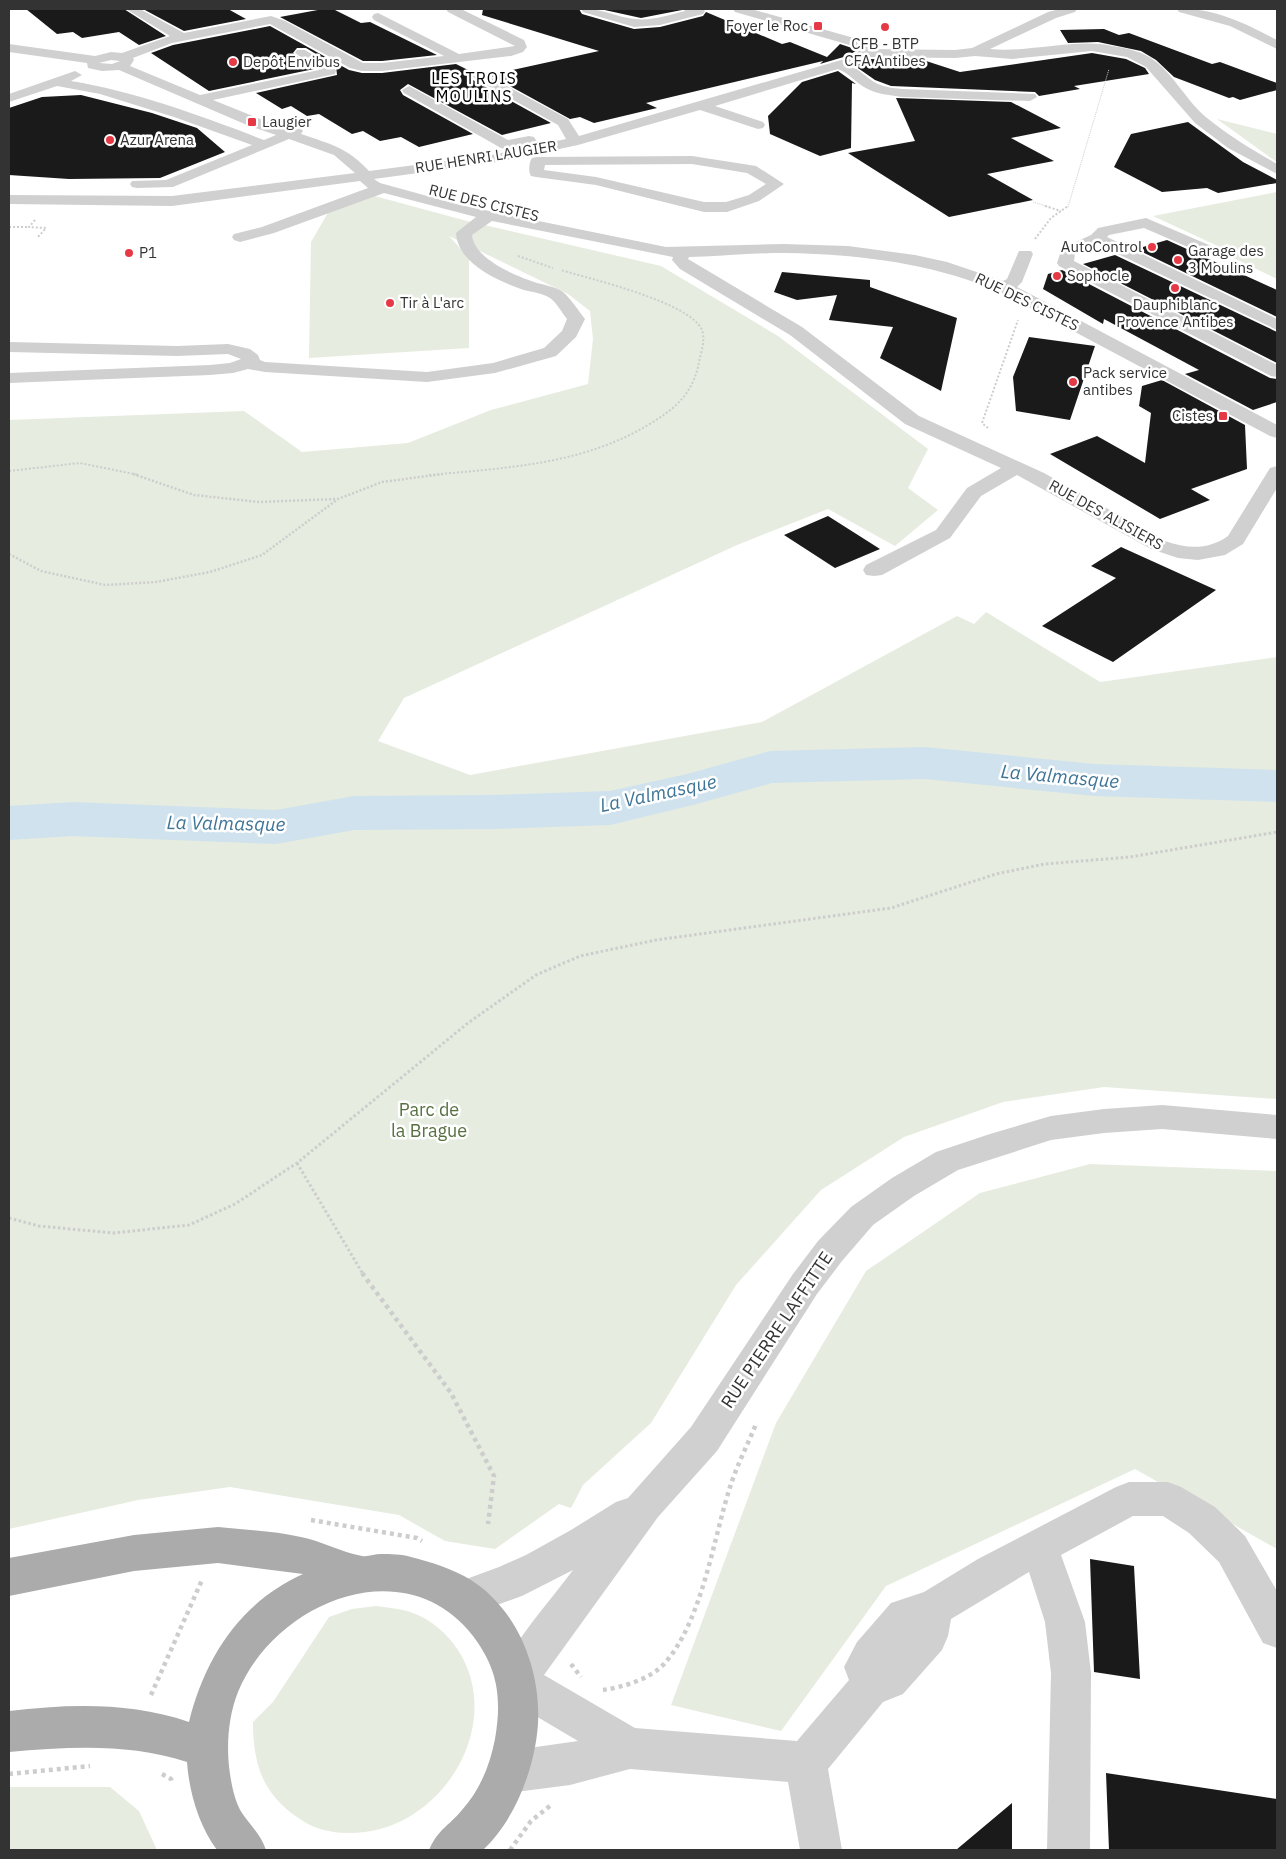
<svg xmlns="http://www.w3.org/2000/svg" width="1286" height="1859" font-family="'IBM Plex Sans',sans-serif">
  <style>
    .green { fill: #e6ecdf }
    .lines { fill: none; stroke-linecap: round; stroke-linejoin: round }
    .river { fill: #cfe2ee; fill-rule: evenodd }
    .building { fill: #1a1a1a }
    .path-far4 { stroke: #cdcdcd; stroke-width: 1; stroke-dasharray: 1 1; stroke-linecap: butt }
    .path-far3 { stroke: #cdcdcd; stroke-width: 2; stroke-dasharray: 2 2; stroke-linecap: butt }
    .path-far2 { stroke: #cdcdcd; stroke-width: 2.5; stroke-dasharray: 2 2; stroke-linecap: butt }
    .path-far1 { stroke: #cdcdcd; stroke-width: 3; stroke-dasharray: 2.5 2.5; stroke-linecap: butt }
    .path { stroke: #cdcdcd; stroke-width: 4.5; stroke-dasharray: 4 4; stroke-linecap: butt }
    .minor { fill: #d0d0d0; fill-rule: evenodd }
    .major { fill: #ababab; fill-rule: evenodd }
    .poi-dot { fill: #e63946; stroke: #fff; stroke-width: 2 }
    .labels { text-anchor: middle; stroke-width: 5; stroke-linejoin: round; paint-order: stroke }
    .far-poi-label { font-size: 15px; fill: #333; stroke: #fff; text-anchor: start }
    .far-street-label { font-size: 15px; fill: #333; stroke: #fff }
    .far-quarter-label { font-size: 16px; letter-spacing: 1px; fill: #000; stroke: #fff }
    .park-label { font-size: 18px; fill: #56703f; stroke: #fff }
    .street-label { font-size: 18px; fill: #333; stroke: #fff }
    .water-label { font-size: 19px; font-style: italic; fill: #3f7597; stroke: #fff }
  </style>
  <rect width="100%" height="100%" fill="#fff"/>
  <!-- green -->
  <path class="green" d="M1217 119 1277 134V162L1271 158Z
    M1277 192V279L1221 252 1222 248 1153 216Z
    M371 195 467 221 661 266 778 336 928 449 908 488 938 510 895 546 828 509 737 545 404 698 378 741 470 775 762 722 957 616 974 624 986 612 1100 682 1277 657V1099L1104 1087 1003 1102 904 1137 821 1190 736 1285 651 1423 583 1485 571 1508 559 1504 495 1549 445 1541 399 1515 230 1487 138 1500 9 1529V420L244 411 302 452 408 443 491 410 588 384 593 339 590 311 568 294 449 236 469 258V348L309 358 311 242 329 211Z
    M1090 1164 1277 1171V1549L1135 1469 886 1586 781 1731 671 1705 776 1423 866 1271 980 1193Z
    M376 1606C391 1608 406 1609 420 1616 437 1624 452 1639 461 1655 502 1727 444 1822 365 1832 341 1835 317 1832 297 1817 262 1793 253 1763 253 1722L273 1702 329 1617 352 1609Z
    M9 1787H110L139 1811 157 1850H9Z"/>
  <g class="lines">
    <!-- river -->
    <path class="river" d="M925 747 1094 764 1277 770V802L1094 796 925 779 772 783 693 805 610 825 493 829 354 830 276 844 73 836 9 840V806L73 802 276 810 354 796 493 795 610 791 687 774 770 751Z"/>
  </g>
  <!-- building -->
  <path class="building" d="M26 9H124L166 36 139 45 119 32 82 38 73 32 57 34Z
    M143 9H228L246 19 184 31Z
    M323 9H333L361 23 370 22 437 55 382 61H363L280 17Z
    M483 9H579L582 14 634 29 660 27 703 16 706 12 782 44 790 42 827 57 840 44 852 48 856 51 847 56 820 64 823 61 646 103 657 108 594 123 580 117 570 119 490 75 599 51 482 15Z
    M600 9H682V10L641 18Z
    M270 26 349 70 362 73H382L456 64 472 72 470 76 473 80 551 123 502 135 408 84 400 90 403 95 473 134 419 147 401 137 380 141 363 131 352 134 319 114 307 116 291 106 282 109 256 93 337 75 336 66 306 48H297L293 53 314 69 209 91 151 53 173 45Z
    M1104 29 1119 35 1129 33 1212 64 1220 62 1277 83V90L1240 100 1233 97 1229 98 1174 77 1156 60 1141 51 1098 42 1068 43 1060 30Z
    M1092 53 1126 59 1145 68 1149 74 1074 86 1080 89 1039 96 1035 92 891 86 875 80 855 66 868 59 923 60 960 72Z
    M838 71 856 84 852 83 851 148 820 156 770 134 768 116 802 82Z
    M81 95 152 113 197 128 225 152 160 178 69 179 9 175V108L42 97Z
    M896 98 1011 102 1061 128 1011 138 1054 161 987 174 1033 200 949 217 848 153 915 141Z
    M1188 122 1243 162 1277 180V183L1218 193 1207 188 1162 192 1114 167 1131 134Z
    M1167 240 1277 290V317L1136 249Z
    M1115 255 1277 332V363L1083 264Z
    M1062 270 1270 378 1277 379V402L1253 410 1185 374 1199 370 1104 319 1103 324 1043 289 1048 274Z
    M782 272 870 280V287L957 318 941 391 880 358 893 327 829 320 837 295 797 300 774 292Z
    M1029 337 1095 346 1070 420 1016 411 1013 377Z
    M1162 380 1245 425 1247 469 1191 489 1210 500 1160 519 1050 454 1097 436 1145 463 1151 413 1139 406 1142 386Z
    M828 516 880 549 835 568 784 535Z
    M1121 547 1216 590 1113 662 1042 626 1116 578 1091 566Z
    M1090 1559 1134 1566 1140 1679 1094 1672Z
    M1106 1773 1277 1799V1850H1109Z
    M1012 1803V1850H956Z"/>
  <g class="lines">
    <!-- path-far4 -->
    <path class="path-far4" d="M1033 202 1049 207
      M1068 207 1109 69"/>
    <!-- path-far3 -->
    <path class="path-far3" d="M1045 206 1061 211
      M35 220 29 227 46 228 38 237
      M9 227H29
      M1035 239 1051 218 1068 206
      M518 256 553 268
      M988 428 982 423 1018 320
      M9 471 80 463 139 475
      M429 475C505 468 581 465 648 425 673 410 691 396 698 367 700 355 706 341 702 330 690 302 590 279 561 270"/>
    <!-- path-far2 -->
    <path class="path-far2" d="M133 474 194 495 259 502 337 499
      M9 554 41 571 105 585 156 582 210 572 262 555 338 499 382 482 443 474"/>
    <!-- path-far1 -->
    <path class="path-far1" d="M297 1163 363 1274
      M9 1218 39 1226 113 1233 189 1225 235 1204 297 1163 468 1023 536 975 580 956 656 940 891 908 996 874 1045 864 1130 857 1277 832"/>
    <!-- path -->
    <path class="path" d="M362 1273 451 1393 494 1476 488 1524
      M311 1520 417 1538 422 1541
      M571 1664 581 1677
      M603 1690C623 1687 651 1679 665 1663 703 1619 713 1539 731 1484 738 1463 748 1444 756 1424
      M151 1695 202 1580
      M9 1774 90 1766
      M162 1774 171 1779 172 1782
      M510 1850 531 1821 551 1805"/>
    <!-- minor -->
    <path class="minor" d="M126 9H140L184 33 271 16 285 21 363 63H382L444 56 374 20 372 17 374 14 378 13 459 54 515 46 448 12 446 9H461L524 40 527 47 523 52 511 56 382 71H362L350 68 270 24 172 43 133 58 134 60 130 66 200 95 319 70 295 53 297 50H305L335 68 336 71 335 74 213 100 288 130 296 127 301 128 303 131 301 134C330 144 347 147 369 171L492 155 566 139 558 125 474 78 472 75 474 72 479 71 568 119 579 136 848 58 858 52 857 48 853 46 735 12 733 9H751L861 40 867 43 870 49 955 50 972 48 1048 12 1060 9H1077L1075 12 1056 18 990 49C1030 53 1075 38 1112 46 1127 48 1144 52 1155 61 1174 75 1188 103 1207 118 1229 136 1253 150 1277 164V174L1228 148 1195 123 1146 67 1127 57 1092 51 1012 59 975 56 955 58 868 57 851 66C860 70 866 77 874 82 883 87 892 88 902 89L1035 94 1037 97 1030 101 902 97C889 95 875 94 864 87 854 81 850 74 838 69L715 106 763 122 765 125 763 128 758 129 700 110 578 145 492 163 374 179 380 183 460 205 666 247 783 244 848 246 915 255 947 262 1003 281 1007 279 1019 251H1031L1033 254 1022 282 1017 287 1277 425V438L1270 436 998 291C930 263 858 254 784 253 753 253 721 256 689 257L688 259 802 327 919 416 1044 473 1165 541C1188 549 1208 550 1228 536L1270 468 1277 466V488L1243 544 1225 555 1198 560 1178 558 1151 549 1017 475 981 496 950 538 882 575 874 576 866 575 863 570 866 565 936 530 967 488 1001 468 905 424 790 335 680 269 672 260 673 257 492 221 472 235C474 259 516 276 537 283 545 285 556 287 563 292 571 299 578 310 585 319L576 337 556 356 495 373 427 382 265 372 248 369 233 373 210 375 9 383V373L210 365 230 363 241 359 228 354 177 356 9 352V342L177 346 228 344 250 349 258 355 260 360 265 362 427 372 493 363 544 348 562 331 567 319C562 313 557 303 550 298 542 293 532 292 524 290 498 281 458 264 456 233L476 217 384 193 274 233 240 242 234 240 232 237 234 234 262 227 368 188 360 181 172 206 9 204V195L172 196 355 173 334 155 289 139 173 187 137 188 132 187 130 184 132 181 166 180 252 145 174 117 100 94 57 86 9 102V94L75 71 82 75 71 81C137 92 202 116 264 140L276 135 247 125 119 70 102 71 88 68 87 63 9 52V44L95 56 111 52 122 53 170 36ZM111 60 120 61 112 64 99 63Z
      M581 9C603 8 615 17 635 19 651 21 669 15 685 11L684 9H703L705 11 703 14 660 25 634 27 583 12Z
      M1177 9C1213 7 1246 24 1277 40V49L1230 26 1179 12Z
      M409 86 508 140 529 136 534 137 536 140 534 143C524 145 511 151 501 148L404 93 402 90Z
      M692 156 756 166 784 184 759 201 727 212H704L596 185 536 177 531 176C528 172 529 162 532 158L537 157ZM692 164 747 173 766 184 749 195 726 202H704L596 177 544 170 545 165Z
      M1146 218 1216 248 1218 251 1216 254H1204L1144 228 1109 235 1107 237 1277 319V330L1097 244 1075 254 1074 261 1277 365V377L1271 376 1059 266 1057 263 1062 248 1091 235 1098 228Z
      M1162 1105 1277 1115V1139L1162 1129 1104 1133 1051 1140 958 1170 914 1196 873 1225 842 1261 817 1294 717 1451 658 1517 544 1675 635 1728 797 1741 849 1680 844 1667 857 1642 891 1603 924 1592 978 1559 1116 1487 1129 1482H1168L1181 1487 1215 1507 1245 1536 1277 1591V1648L1263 1643 1219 1562 1189 1533 1163 1516H1133L1061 1555 1085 1622 1091 1673 1090 1850H1047L1051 1673 1045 1622 1029 1572 951 1619 948 1636 942 1650 903 1694 883 1702 828 1769 842 1850H800L788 1782 630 1769 570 1785 508 1793 493 1787 487 1772 493 1757 508 1751 578 1741 502 1696 496 1682C513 1641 547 1605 573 1570L522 1596 464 1617 450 1611 445 1598 450 1585 499 1567 526 1555 571 1530 616 1502 628 1498 691 1427 793 1274 818 1241 851 1207 892 1178 936 1152 990 1134 1051 1116 1104 1109Z"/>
    <!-- major -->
    <path class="major" d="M218 1527C245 1530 274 1531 301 1537 321 1541 341 1552 362 1556 368 1557 375 1554 381 1554 390 1554 402 1554 411 1557 431 1562 453 1569 471 1580 518 1610 541 1670 538 1724 535 1768 515 1820 483 1850H429C439 1828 448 1827 462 1810 480 1790 490 1765 495 1739 502 1698 498 1669 473 1636 405 1548 275 1602 238 1692 228 1717 226 1747 230 1774 232 1787 235 1802 242 1813 251 1826 261 1835 266 1850H217C199 1826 189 1792 187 1762 128 1743 70 1747 9 1752V1711C70 1704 130 1702 189 1722 205 1657 241 1602 303 1574L218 1563 134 1571 9 1596V1558L134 1535Z"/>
  </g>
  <!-- markers -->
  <g class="poi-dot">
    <rect x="813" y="21" width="10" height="10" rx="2.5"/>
    <circle cx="885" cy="27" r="5"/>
    <circle cx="233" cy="62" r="5"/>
    <rect x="247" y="117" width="10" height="10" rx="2.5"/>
    <circle cx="110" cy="140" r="5"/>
    <circle cx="1152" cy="247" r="5"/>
    <circle cx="129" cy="253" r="5"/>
    <circle cx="1178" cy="260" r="5"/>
    <circle cx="1057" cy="276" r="5"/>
    <circle cx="1175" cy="288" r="5"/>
    <circle cx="390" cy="303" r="5"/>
    <circle cx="1073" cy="382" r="5"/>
    <rect x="1218" y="411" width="10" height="10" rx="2.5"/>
  </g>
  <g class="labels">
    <!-- far-poi labels -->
    <g class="far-poi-label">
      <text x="808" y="31" text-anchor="end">Foyer le Roc</text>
      <text x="885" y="49" text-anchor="middle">CFB - BTP<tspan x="885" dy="17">CFA Antibes</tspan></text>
      <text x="243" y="67">Depôt Envibus</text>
      <text x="262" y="127">Laugier</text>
      <text x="120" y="145">Azur Arena</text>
      <text x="1142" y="252" text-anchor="end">AutoControl</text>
      <text x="1188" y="256">Garage des<tspan x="1188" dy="17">3 Moulins</tspan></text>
      <text x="139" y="258">P1</text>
      <text x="1067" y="281">Sophocle</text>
      <text x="400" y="308">Tir à L'arc</text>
      <text x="1175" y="310" text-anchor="middle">Dauphiblanc<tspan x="1175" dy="17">Provence Antibes</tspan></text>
      <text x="1083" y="378">Pack service<tspan x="1083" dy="17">antibes</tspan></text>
      <text x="1213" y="421" text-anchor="end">Cistes</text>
    </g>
    <!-- far-street labels -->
    <g class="far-street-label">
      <text transform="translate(486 157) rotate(-9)" y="5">RUE HENRI LAUGIER</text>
      <text transform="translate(484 203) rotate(14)" y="5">RUE DES CISTES</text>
      <text transform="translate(1027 302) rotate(26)" y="5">RUE DES CISTES</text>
      <text transform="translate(1106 515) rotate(29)" y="5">RUE DES ALISIERS</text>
    </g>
    <!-- far-quarter labels -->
    <g class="far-quarter-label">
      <text x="474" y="84">LES TROIS<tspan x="474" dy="18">MOULINS</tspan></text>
    </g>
    <!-- park labels -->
    <g class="park-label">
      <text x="429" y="1116">Parc de<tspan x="429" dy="21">la Brague</tspan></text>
    </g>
    <!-- street labels -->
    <g class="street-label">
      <text transform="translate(777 1330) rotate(-56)" y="6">RUE PIERRE LAFFITTE</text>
    </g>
    <!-- water labels -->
    <g class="water-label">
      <text transform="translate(1060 776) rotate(5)" y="7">La Valmasque</text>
      <text transform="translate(658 793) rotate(-12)" y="7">La Valmasque</text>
      <text transform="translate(226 823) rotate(1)" y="7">La Valmasque</text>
    </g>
  </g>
  <!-- border -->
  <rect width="1286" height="1859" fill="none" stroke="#333333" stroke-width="20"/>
</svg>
